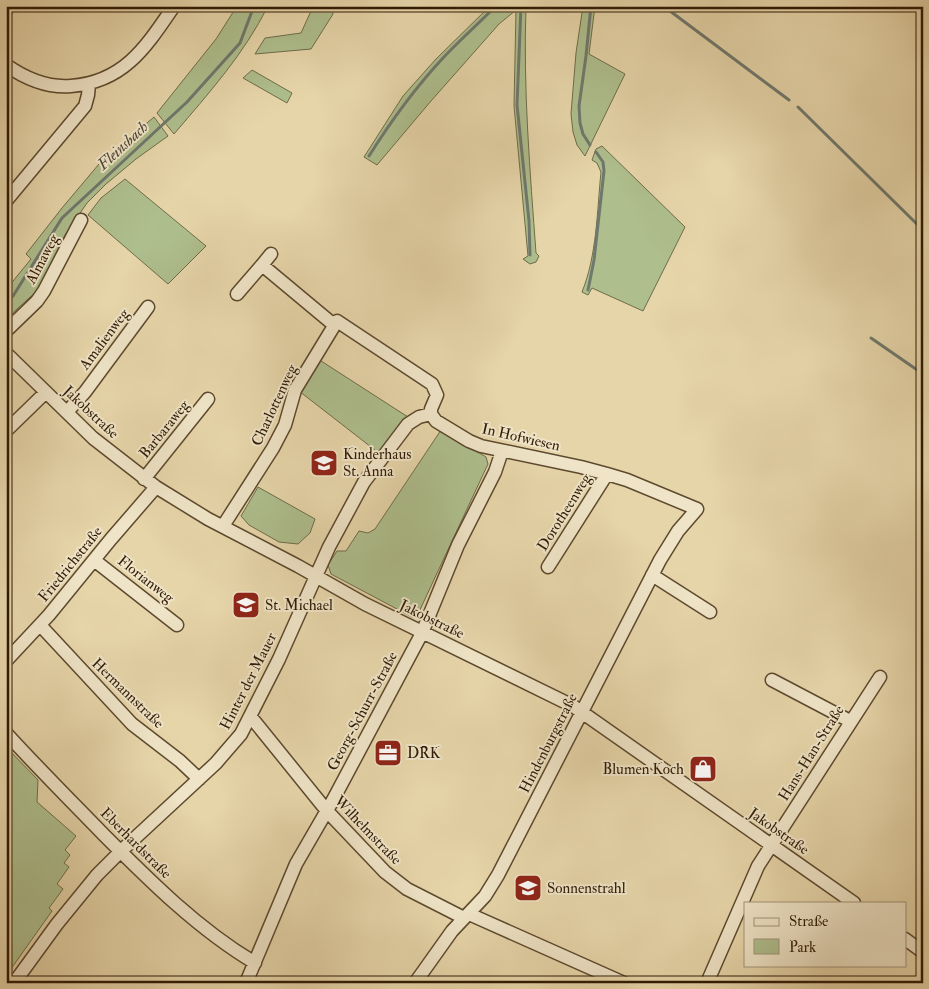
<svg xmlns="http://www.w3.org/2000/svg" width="929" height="989" font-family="'IM FELL Double Pica',serif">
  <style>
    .green { fill: #aebe8d; stroke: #6e6c49 }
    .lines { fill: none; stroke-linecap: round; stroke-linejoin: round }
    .stream { stroke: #6f786d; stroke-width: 3 }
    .street-casing { stroke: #5d492e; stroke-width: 15 }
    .street { stroke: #efe4c7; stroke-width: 12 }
    .labels { text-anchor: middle; stroke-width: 4; stroke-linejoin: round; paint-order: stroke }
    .street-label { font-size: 15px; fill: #2f1a05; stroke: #efe4c7 }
    .poi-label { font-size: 15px; fill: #2f1a05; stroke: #efe4c7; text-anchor: start }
    .water-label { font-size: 16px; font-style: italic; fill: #4f4939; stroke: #efe4c7 }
  </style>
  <rect width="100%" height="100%" fill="#e6d5a9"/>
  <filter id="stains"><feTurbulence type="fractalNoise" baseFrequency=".004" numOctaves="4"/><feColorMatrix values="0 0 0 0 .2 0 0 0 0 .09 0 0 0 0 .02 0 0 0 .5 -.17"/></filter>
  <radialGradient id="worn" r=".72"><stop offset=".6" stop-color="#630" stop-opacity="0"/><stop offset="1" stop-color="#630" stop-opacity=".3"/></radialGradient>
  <!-- green -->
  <path class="green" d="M237 6H268C244 54 209 93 174 134L157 113 216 39Z
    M302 6H331L333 14 311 49 255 54 265 38 301 33 311 11Z
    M490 6H526C523 89 530 171 536 253L539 256 536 262 530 264 523 259 528 256 514 106 516 10 499 24 431 101 377 165 364 157 403 96 436 59Z
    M583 6H595L589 54 625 74 585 156 577 145 573 132 571 114 576 53Z
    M252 70 292 93 287 103 243 78Z
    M154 117 168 136 136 159 106 184 87 203 65 235 38 290 6 319V285L9 286 31 259 26 254 62 208 99 164Z
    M602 146 685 227 643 311 592 288 588 295 582 292C597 255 597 211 601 172L597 163 592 160 596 149Z
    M125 179 206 246 168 284 88 215 101 198Z
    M318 359 408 417 380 454 299 391Z
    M441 430 486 457 488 464 418 614 412 617 331 574 328 565 337 551H346L359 531 368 533 375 529Z
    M258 487 315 519 310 533 298 544 279 542 249 525 241 516Z
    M8 749 38 780 37 802 76 836 65 850 70 855 64 863 69 867 57 884 63 889 49 908 52 911 6 976V752Z"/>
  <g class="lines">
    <!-- stream -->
    <path class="stream" d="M521 6 517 105 529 221 530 255
      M666 8 789 100
      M798 107 923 230
      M590 145 583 134 580 123 579 106 586 56 591 6
      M369 156C391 121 415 88 443 58 460 40 479 23 496 6
      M588 290 594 260 604 171 603 162 596 152
      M6 303 13 296 62 218 187 102 240 43 254 6
      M871 338 923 374"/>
    <defs>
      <path id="street" d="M6 10 9 6
        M6 65C26 79 47 88 71 86 124 82 146 47 174 6
        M6 201 85 106 88 95 89 84
        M262 265 271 254
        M237 294 262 265 334 325
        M6 331 37 301 44 291 81 220
        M6 353 93 438 156 487 208 519 298 566 365 604 573 706 854 903
        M67 412 85 392 148 307
        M6 431 46 392
        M144 479 208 399
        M223 526 273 448 285 425 295 390 337 321 432 384 437 395 431 409V414L436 421 469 441 481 446 581 467 607 474 627 480 697 509 678 531 660 560 498 875 485 896 452 931 415 983
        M94 560 177 625
        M548 567 607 474
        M652 575 710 612
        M40 625 132 724 180 761 199 779
        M6 661 49 615 111 539 156 487
        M772 680 850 721
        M251 717 327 811 385 872 407 889 464 918
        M6 733C38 768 71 801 104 835 150 881 198 929 255 963
        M469 914 624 983
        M905 939 923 952
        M14 983 57 924 97 875 121 851 216 763 241 734 279 659 329 547 364 482 408 424 419 417 431 414
        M246 983 296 864 333 800 422 633 458 545 495 472 502 451
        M707 983 758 866 880 677"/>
    </defs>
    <!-- street casing -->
    <use href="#street" class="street-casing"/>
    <!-- street -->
    <use href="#street" class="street"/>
  </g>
  <!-- icons -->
  <defs>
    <symbol id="school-square" viewBox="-11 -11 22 22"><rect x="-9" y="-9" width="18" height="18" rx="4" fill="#8f2418" stroke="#efe4c7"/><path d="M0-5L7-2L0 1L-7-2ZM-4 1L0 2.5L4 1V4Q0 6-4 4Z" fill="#fff"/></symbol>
    <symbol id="office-square" viewBox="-11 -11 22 22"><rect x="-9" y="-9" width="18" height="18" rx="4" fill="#8f2418" stroke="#efe4c7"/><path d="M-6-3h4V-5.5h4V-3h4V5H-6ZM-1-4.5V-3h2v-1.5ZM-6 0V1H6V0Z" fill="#fff"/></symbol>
    <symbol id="shop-square" viewBox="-11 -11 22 22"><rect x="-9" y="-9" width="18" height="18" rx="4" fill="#8f2418" stroke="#efe4c7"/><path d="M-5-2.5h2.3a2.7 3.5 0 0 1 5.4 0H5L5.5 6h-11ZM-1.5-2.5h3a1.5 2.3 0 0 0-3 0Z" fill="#fff"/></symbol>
  </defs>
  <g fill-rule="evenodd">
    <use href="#school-square" x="308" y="447" width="32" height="32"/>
    <use href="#school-square" x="230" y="589" width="32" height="32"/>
    <use href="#office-square" x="372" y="737" width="32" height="32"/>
    <use href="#shop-square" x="687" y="753" width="32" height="32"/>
    <use href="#school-square" x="512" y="872" width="32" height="32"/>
  </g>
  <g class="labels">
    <!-- street labels -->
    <g class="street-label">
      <text transform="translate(42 259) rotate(-62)" y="5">Almaweg</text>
      <text transform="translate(104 339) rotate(-53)" y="5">Amalienweg</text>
      <text transform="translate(274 405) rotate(-65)" y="5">Charlottenweg</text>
      <text transform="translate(91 412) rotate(43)" y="5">Jakobstraße</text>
      <text transform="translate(164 429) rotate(-51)" y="5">Barbaraweg</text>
      <text transform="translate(521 437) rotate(13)" y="5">In Hofwiesen</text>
      <text transform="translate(564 512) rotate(-58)" y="5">Dorotheenweg</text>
      <text transform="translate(70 564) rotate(-51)" y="5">Friedrichstraße</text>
      <text transform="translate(146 579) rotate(38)" y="5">Florianweg</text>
      <text transform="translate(432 619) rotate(26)" y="5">Jakobstraße</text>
      <text transform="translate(248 681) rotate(-63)" y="5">Hinter der Mauer</text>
      <text transform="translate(128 693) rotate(44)" y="5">Hermannstraße</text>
      <text transform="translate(362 711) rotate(-62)" y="5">Georg-Schurr-Straße</text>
      <text transform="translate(548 743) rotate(-63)" y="5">Hindenburgstraße</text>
      <text transform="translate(811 753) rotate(-58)" y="5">Hans-Han-Straße</text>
      <text transform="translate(368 830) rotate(46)" y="5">Wilhelmstraße</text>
      <text transform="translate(779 831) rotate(35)" y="5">Jakobstraße</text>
      <text transform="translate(136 843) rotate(45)" y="5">Eberhardstraße</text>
    </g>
    <!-- poi labels -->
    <g class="poi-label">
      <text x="343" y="459">Kinderhaus<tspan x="343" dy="17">St. Anna</tspan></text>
      <text x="265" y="610">St. Michael</text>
      <text x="407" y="758">DRK</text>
      <text x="684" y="774" text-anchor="end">Blumen Koch</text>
      <text x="547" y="893">Sonnenstrahl</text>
    </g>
    <!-- water labels -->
    <g class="water-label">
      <text transform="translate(122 145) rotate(-43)" y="6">Fleinsbach</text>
    </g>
  </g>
  <!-- margin -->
  <rect width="929" height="989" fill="none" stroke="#e6d5a9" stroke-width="25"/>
  <rect x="8" y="8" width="914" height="974" fill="none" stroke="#2f1a05" stroke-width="2.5"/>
  <rect x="12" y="12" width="904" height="964" fill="none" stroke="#2f1a05"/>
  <!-- legend -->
  <rect x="744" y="902" width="162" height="65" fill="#efe4c7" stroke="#a29379"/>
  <rect x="754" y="918" width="25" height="8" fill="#efe4c7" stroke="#a29379"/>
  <text x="789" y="926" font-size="15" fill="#2f1a05">Straße</text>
  <rect x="754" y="939" width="25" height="15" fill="#aebe8d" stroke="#a29379"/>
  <text x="789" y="952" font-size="15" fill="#2f1a05">Park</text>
  <rect width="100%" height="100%" filter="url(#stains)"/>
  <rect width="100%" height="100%" fill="url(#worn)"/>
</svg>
